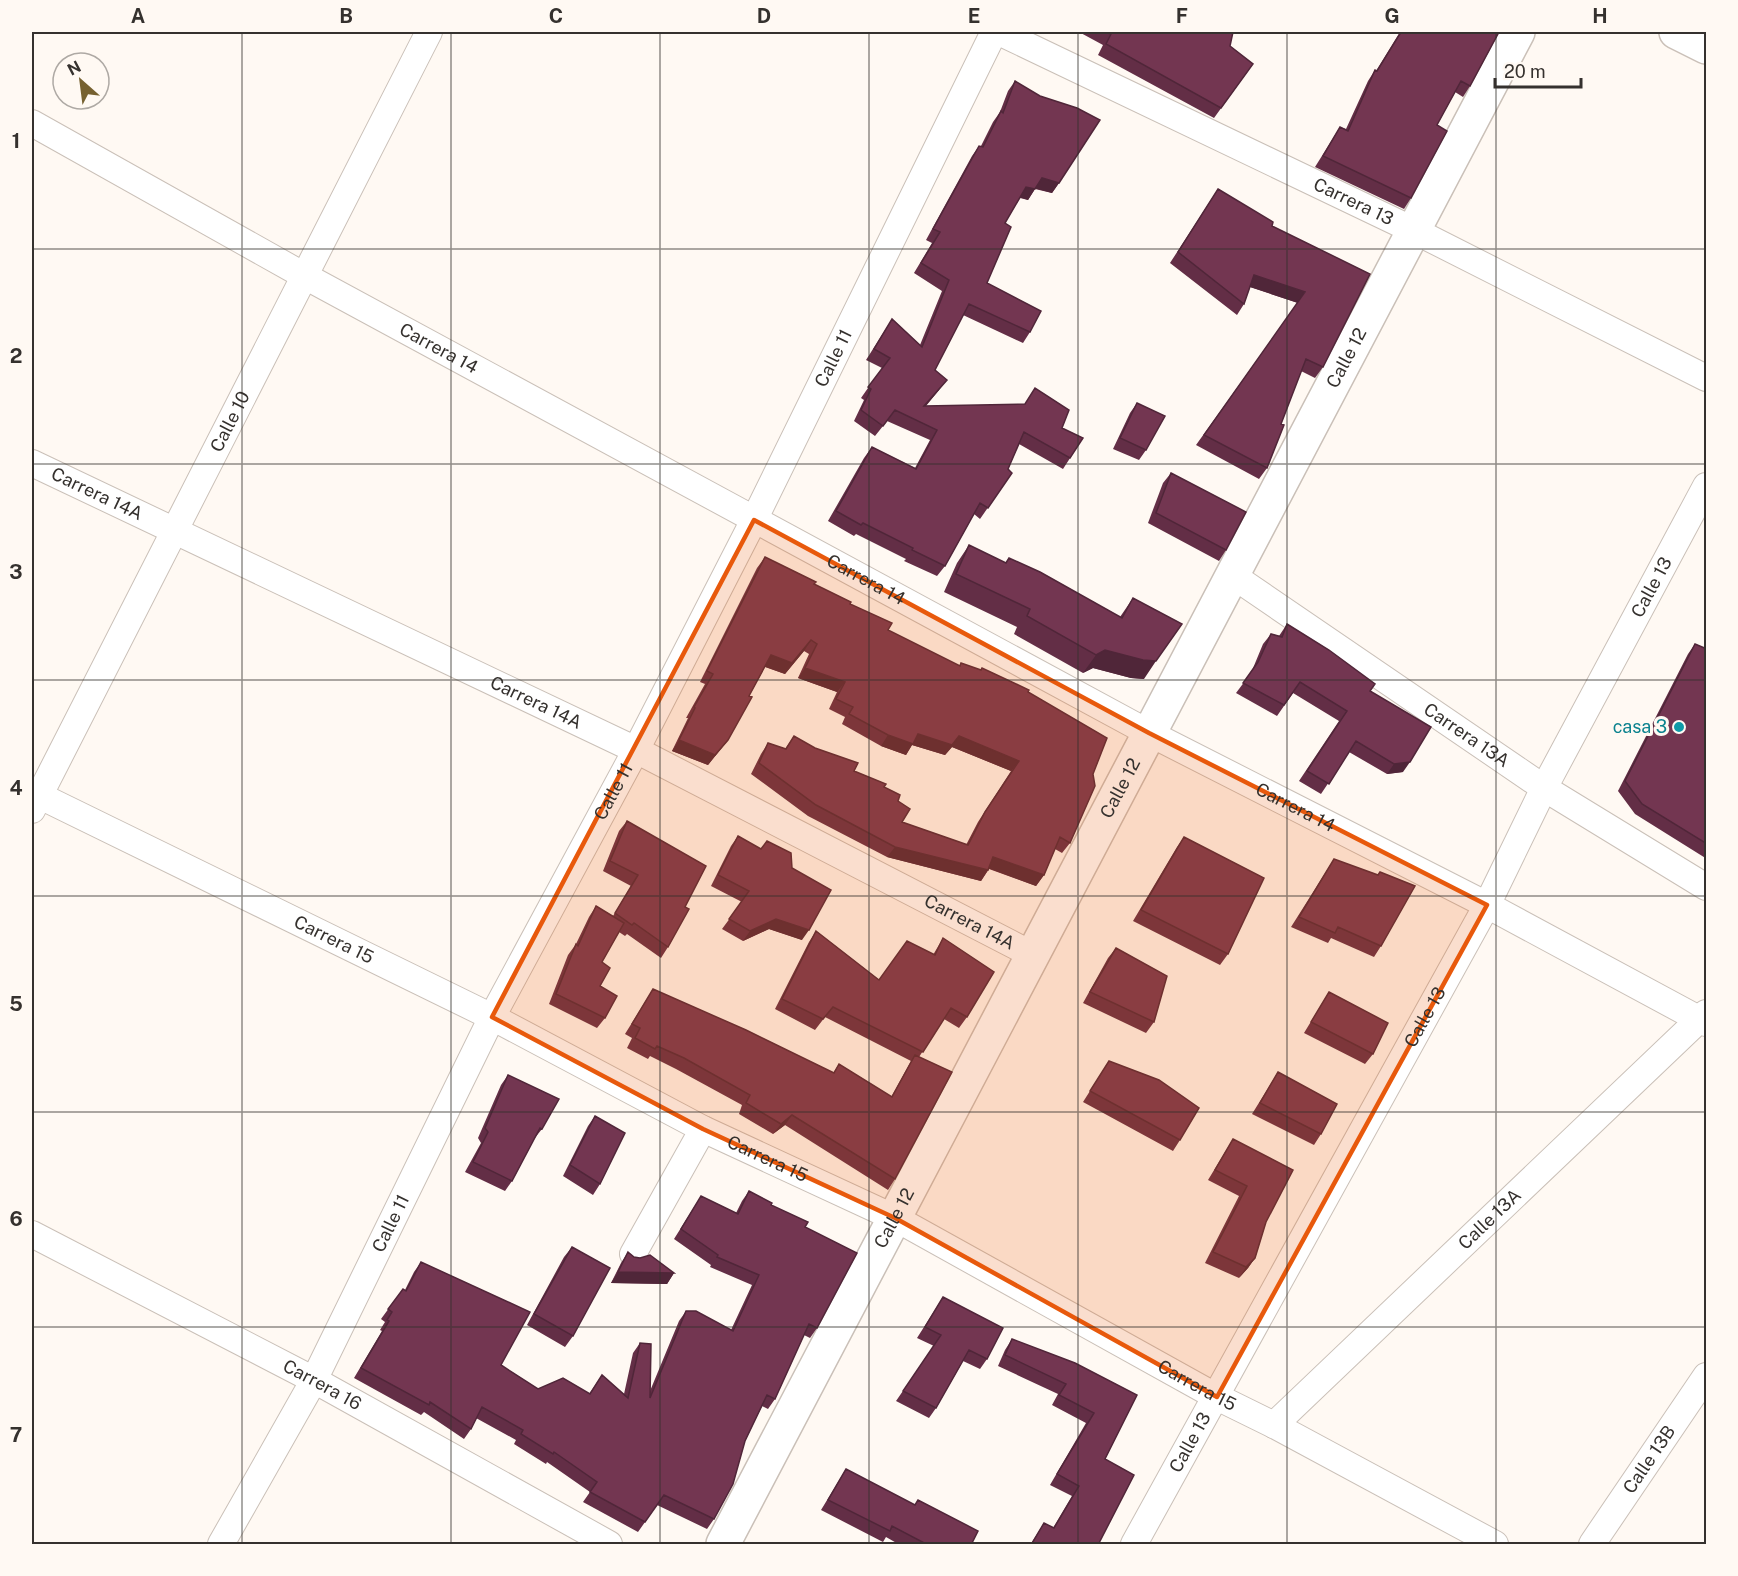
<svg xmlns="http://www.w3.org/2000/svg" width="1738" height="1576" font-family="'Public Sans',sans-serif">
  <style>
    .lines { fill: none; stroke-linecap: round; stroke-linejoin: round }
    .street-casing { stroke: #cac0b8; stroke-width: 28 }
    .secondary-casing { stroke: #cac0b8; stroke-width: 36 }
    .street { stroke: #fff; stroke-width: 26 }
    .secondary { stroke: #fff; stroke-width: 33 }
    .wall { fill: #632e46 }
    .shaded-wall { fill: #502639 }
    .building { fill: #733651; stroke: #502639; stroke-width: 1.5 }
    .marked { fill: #e8590c; fill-opacity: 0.2; stroke: #e8590c; stroke-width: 4.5; stroke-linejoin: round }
    .grid { fill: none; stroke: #35312e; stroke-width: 1.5; stroke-opacity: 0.55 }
    .culture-dot { fill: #0f9aa8; stroke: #fff9f3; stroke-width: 2 }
    .labels { text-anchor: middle; stroke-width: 6; stroke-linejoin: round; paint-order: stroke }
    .street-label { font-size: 18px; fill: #35312e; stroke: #fff9f3 }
    .culture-label { font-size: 18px; fill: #0d838f; stroke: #fff9f3; text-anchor: end }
    .neatline { fill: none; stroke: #35312e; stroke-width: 2 }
    .grid-label { font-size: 20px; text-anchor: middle; font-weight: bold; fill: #35312e }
  </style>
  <rect width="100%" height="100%" fill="#fff9f3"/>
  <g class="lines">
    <defs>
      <g id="street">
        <path id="s1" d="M999 32 1413 230 1706 378"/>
        <path id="s2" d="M32 123 303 275 1149 733 1487 905 1706 1023"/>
        <path id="s3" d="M32 463 636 750 1033 955"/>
        <path id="s4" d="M1232 575 1544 788 1706 887"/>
        <path id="s5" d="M32 792 492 1017 703 1129 895 1218 1217 1397 1274 1425 1495 1544"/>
        <path id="s6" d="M32 810 429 32"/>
        <path id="s7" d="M32 1234 314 1380 609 1544"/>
        <path d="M633 1254 703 1129"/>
        <path id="s8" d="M1274 1425 1706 1013"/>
        <path id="s9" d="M221 1544 314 1380 492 1017 636 750 754 520 994 32"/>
        <path id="s10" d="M1134 1544 1487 905 1544 788 1706 486"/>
        <path id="s11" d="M1592 1544 1706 1376"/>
      </g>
      <g id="secondary">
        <path d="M1676 32 1706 47"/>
        <path id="s12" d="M723 1544 1518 32"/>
      </g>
    </defs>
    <!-- street casing -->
    <use href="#street" class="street-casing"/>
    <!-- secondary casing -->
    <use href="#secondary" class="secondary-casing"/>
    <!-- street -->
    <use href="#street" class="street"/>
    <!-- secondary -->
    <use href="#secondary" class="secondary"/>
  </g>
  <!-- wall -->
  <path class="wall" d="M1079 32H1233L1230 46 1253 64 1214 118 1098 55 1103 45Z
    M1400 32H1499L1470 86 1463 97 1455 92 1437 125 1411 198 1404 209 1315 167 1340 127 1346 129 1368 81 1375 70 1376 71Z
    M1015 81 1059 183 1052 193 1035 189 1028 200 1020 198 1005 223 987 283 1030 332 1023 343 963 315 935 370 939 390 926 406 1062 428 1083 438 1063 469 1019 444 1008 469 1012 473 980 519 974 514 945 566 937 576 904 561 906 559 856 534 854 536 828 521 864 458 872 447 915 468 930 440 887 421 875 436 854 421 864 400 861 398 882 368 866 360 892 319 920 345 942 291 914 273 932 243 926 240 972 156 979 146H981L993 122 1000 112 1008 91Z
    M1218 189 1272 226 1323 367 1315 378 1301 371 1281 424 1267 468 1259 479 1196 445 1298 303 1250 287 1244 304 1237 315 1170 263Z
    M1137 403 1146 450 1139 460 1113 449 1130 413Z
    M1171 473 1226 550 1219 561 1148 523 1163 483Z
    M969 545 1005 563 1009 558 1120 617 1133 598 1144 679 1131 678 1093 668 1083 673 1014 634 1017 627 944 592 957 563Z
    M765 557 814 584 850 604 888 630 960 666 1028 692 1093 774 1070 843 1062 853 1055 849 1044 875 1036 886 989 869 981 881 887 857 808 816 751 774 761 754 768 743 785 749 794 736 854 771 884 787 898 801 902 822 966 845 978 822 1011 771 952 747 945 755 912 745 906 755 881 746 842 724 845 717 829 709 837 692 798 678 809 654 804 651 785 674 765 667 749 696 728 740 708 765 672 751 688 718H686L705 684 700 682 757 568Z
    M1287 624 1370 691 1403 772 1387 774 1349 752 1321 794 1299 781 1339 721 1293 693 1277 716 1236 693 1251 673 1263 644 1271 634 1279 636Z
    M1695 644 1707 649V859L1635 814 1618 791 1688 654Z
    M627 821 685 907 668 947 661 958 627 934 625 936 619 932 602 962 600 986 605 1018 597 1028 549 1004 568 955 576 944 589 917 596 906 613 916 631 886 603 871 619 831Z
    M738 836 792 868 802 940 769 929 743 941 722 929 742 902 711 886 731 846Z
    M1184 837 1228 954 1220 965 1133 921 1177 847Z
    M1334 859 1381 946 1374 957 1331 938 1328 943 1291 927Z
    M816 931 879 980 933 955 943 938 967 1017 959 1028 944 1019 919 1057 895 1179 888 1190 785 1125 773 1134 739 1114 742 1105 676 1069 650 1056 648 1059 627 1048 632 1038 625 1034 653 989 833 1073 839 1064 891 1097 911 1061 825 1017 815 1030 775 1009 809 942Z
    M1116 948 1154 1022 1146 1033 1083 1003 1108 958Z
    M1329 992 1373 1054 1365 1064 1304 1033Z
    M1109 1061 1180 1140 1173 1151 1083 1102Z
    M1278 1072 1321 1134 1314 1145 1252 1114Z
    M508 1075 542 1129 534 1139 512 1181 505 1191 465 1172 481 1143 478 1138 501 1085Z
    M595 1116 600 1184 593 1195 563 1176 588 1126Z
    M1233 1139 1266 1222 1255 1258 1248 1268 1239 1278 1205 1263 1239 1196 1208 1180Z
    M749 1191 805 1227 817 1328 810 1338 804 1335 775 1399 768 1409 762 1406 745 1441 714 1519 707 1529 657 1505 638 1532 583 1502 590 1492 547 1462 546 1464 514 1444 516 1440 476 1418 471 1429 464 1439 424 1412 421 1415 354 1378 382 1331 380 1330 385 1322 381 1319 403 1289 405 1290 414 1272 421 1262 501 1365 538 1389 589 1394 602 1375 624 1394 633 1353 640 1343 650 1391 679 1321 686 1311 731 1330 752 1285 710 1267 711 1265 674 1239 701 1196 736 1213 742 1201Z
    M572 1247 573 1336 565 1347 527 1325 564 1257Z
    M628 1252 634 1257 674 1273 667 1284 611 1283 621 1263Z
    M943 1297 987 1359 980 1369 963 1361 936 1408 929 1418 896 1401 934 1346 917 1338Z
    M1012 1339 1137 1395 1105 1459 1098 1545H1030L1044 1523 1053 1528 1072 1496 1050 1485 1086 1423 1052 1405 1058 1394 998 1366 1005 1350Z
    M846 1469 971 1545H900L886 1537 883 1542 821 1510Z"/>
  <!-- shaded-wall -->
  <path class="shaded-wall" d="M1042 178 1059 183 1052 193 1034 188Z
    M1026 187 1035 189 1028 200 1019 197Z
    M1254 275 1305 292 1298 303 1247 286Z
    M947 380 939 390 916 417 924 406Z
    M811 640 804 651 785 674 763 666 771 655Z
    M1105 650 1156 661 1144 679 1131 678 1093 668 1083 673 1096 655Z
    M805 668 845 682 837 692 798 678Z
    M918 734 959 736 1019 761 1011 771 952 747 945 755 912 745 906 755 881 746 888 735Z
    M679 740H728L708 765 672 751Z
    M1410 762 1403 772 1387 774 1394 764Z
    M895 847 988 870 981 881 887 857Z
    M993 857 1044 875 1036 886 985 867Z
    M776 919 809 930 802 940 769 929 743 941 750 931Z
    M792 1115 785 1125 773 1134 781 1124Z
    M1255 1258 1248 1268 1239 1278 1246 1267Z
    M618 1272 674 1273 667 1284 611 1283Z"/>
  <!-- building -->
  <path class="building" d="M1105 32H1233L1230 46 1253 64 1221 108 1106 44 1111 34Z
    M1401 32H1499L1470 86 1461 81 1437 125 1447 131 1411 198 1323 156 1340 127 1348 131 1375 70 1377 71Z
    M1015 81 1040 96 1077 108 1100 120 1059 183 1042 178 1035 189 1026 187 1005 223 1011 227 987 283 1041 311 1030 332 969 304 935 370 947 380 924 406 1025 404 1035 388 1069 410 1062 428 1083 438 1070 458 1024 432 1008 469 1012 473 988 508 980 503 945 566 912 550 913 548 863 523 861 525 836 511 872 447 916 469 937 430 895 410 883 426 861 410 871 389 868 387 890 358 874 349 892 319 922 347 949 280 921 263 940 232 933 229 979 146 983 147 1001 111 1003 113Z
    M1218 189 1273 222 1272 226 1370 274 1323 367 1306 359 1281 424 1284 425 1267 468 1204 435 1305 292 1254 275 1244 304 1178 252Z
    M1137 403 1165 416 1146 450 1120 438Z
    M1171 473 1246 512 1226 550 1156 513Z
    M969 545 1006 563 1009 558 1040 572 1122 618 1133 598 1182 624 1156 661 1143 660 1105 650 1096 655 1027 616 1030 609 956 574Z
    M765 557 816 582 814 584 851 602 850 604 892 623 888 630 960 666 961 663 981 670 982 668 1029 690 1028 692 1107 738 1093 774 1095 786 1070 843 1060 837 1044 875 993 857 988 870 895 847 816 805 759 763 768 743 786 749 794 736 815 748 858 763 854 771 886 784 884 787 900 795 898 801 910 809 902 822 968 845 985 812 1019 761 959 736 952 745 918 734 913 744 888 735 849 714 853 707 836 699 845 682 805 668 817 644 811 640 792 663 771 655 749 696 752 697 728 740 715 755 679 740 695 708 694 707 713 674 707 671Z
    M1287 624 1329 650 1375 684 1370 691 1431 727 1410 762 1394 764 1356 741 1329 784 1307 771 1347 711 1300 682 1284 705 1243 683 1258 662 1271 634 1282 637Z
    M1695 644 1707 649V844L1642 804 1625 781Z
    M627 821 706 866 685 907 689 909 668 947 634 923 632 925 615 913 638 875 610 861Z
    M738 836 761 849 767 841 791 853 792 868 831 890 809 930 776 919 750 931 729 919 749 891 718 875Z
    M1184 837 1264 878 1228 954 1141 910Z
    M1334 859 1378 875 1380 872 1415 886 1381 946 1338 927 1335 933 1299 917Z
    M596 906 624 923 602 962 610 968 600 986 617 996 605 1018 556 994 576 944 578 946Z
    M816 931 879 980 907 941 935 955 943 938 994 972 967 1017 951 1008 923 1052 833 1007 823 1019 782 999Z
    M1116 948 1167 976 1154 1022 1090 992Z
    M653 989 746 1030 834 1073 839 1064 892 1097 915 1055 952 1072 895 1179 792 1115 781 1124 746 1103 750 1095 684 1058 657 1046 655 1049 635 1038 640 1028 632 1024Z
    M1329 992 1388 1023 1373 1054 1311 1022Z
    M1109 1061 1159 1080 1199 1108 1180 1140 1090 1091Z
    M1278 1072 1337 1104 1321 1134 1260 1103Z
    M508 1075 559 1099 542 1129 540 1128 512 1181 473 1162 488 1132 485 1128Z
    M595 1116 625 1133 600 1184 570 1165Z
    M1233 1139 1293 1170 1266 1222 1255 1258 1246 1267 1213 1252 1247 1186 1215 1170Z
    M749 1191 772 1203 771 1205 808 1222 805 1227 857 1253 817 1328 809 1324 775 1399 767 1395 745 1441 733 1484 714 1519 664 1495 645 1522 590 1492 597 1482 554 1452 553 1454 521 1434 523 1430 482 1407 471 1429 430 1402 429 1405 361 1368 389 1321 387 1320 392 1312 388 1309 403 1289 406 1291 421 1262 530 1312 501 1365 538 1389 563 1378 590 1394 602 1375 628 1398 640 1343 651 1344 650 1398 686 1311H696L733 1331 759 1275 717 1257 718 1255 681 1229 701 1196 738 1214Z
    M572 1247 610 1268 573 1336 534 1314Z
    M628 1252 634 1257 640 1258 650 1255 674 1273 618 1272Z
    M943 1297 1003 1328 987 1359 969 1350 936 1408 903 1391 941 1335 925 1327Z
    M1012 1339 1075 1363 1137 1395 1105 1459 1134 1475 1098 1545H1031L1044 1523 1054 1528 1079 1486 1057 1474 1094 1413 1059 1395 1066 1384 1005 1355Z
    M846 1469 915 1505 918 1500 978 1531 971 1545H928L892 1526 890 1531 828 1500Z"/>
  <!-- marked area -->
  <path class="marked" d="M754 520 1149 733 1487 905 1217 1397 895 1218 703 1129 492 1017Z"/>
  <!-- grid -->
  <path class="grid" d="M242 32V1544M451 32V1544M660 32V1544M869 32V1544M1078 32V1544M1287 32V1544M1496 32V1544M32 249H1706M32 464H1706M32 680H1706M32 896H1706M32 1112H1706M32 1327H1706"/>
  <!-- markers -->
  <circle class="culture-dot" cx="1679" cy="727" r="6"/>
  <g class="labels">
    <!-- street labels -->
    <g class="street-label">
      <text dy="6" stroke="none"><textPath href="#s1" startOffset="393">Carrera 13</textPath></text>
      <text dy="6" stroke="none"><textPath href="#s2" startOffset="465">Carrera 14</textPath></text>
      <text dy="6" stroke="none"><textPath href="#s9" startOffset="1335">Calle 11</textPath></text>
      <text dy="6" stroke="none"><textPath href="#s12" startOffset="1340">Calle 12</textPath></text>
      <text dy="6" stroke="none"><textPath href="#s6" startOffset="436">Calle 10</textPath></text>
      <text dy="6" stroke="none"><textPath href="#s3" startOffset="72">Carrera 14A</textPath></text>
      <text dy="6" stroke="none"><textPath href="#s2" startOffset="951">Carrera 14</textPath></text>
      <text dy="6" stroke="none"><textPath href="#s10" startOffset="1088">Calle 13</textPath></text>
      <text dy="6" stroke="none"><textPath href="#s3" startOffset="558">Carrera 14A</textPath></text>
      <text dy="6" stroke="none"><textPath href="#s4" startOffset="284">Carrera 13A</textPath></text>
      <text dy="6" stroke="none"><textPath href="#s12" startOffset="854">Calle 12</textPath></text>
      <text dy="6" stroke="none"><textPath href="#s9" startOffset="849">Calle 11</textPath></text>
      <text dy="6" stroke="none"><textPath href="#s2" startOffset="1437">Carrera 14</textPath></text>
      <text dy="6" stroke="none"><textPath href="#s3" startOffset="1044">Carrera 14A</textPath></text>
      <text dy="6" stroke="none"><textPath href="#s5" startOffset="336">Carrera 15</textPath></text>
      <text dy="6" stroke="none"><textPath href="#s10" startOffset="602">Calle 13</textPath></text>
      <text dy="6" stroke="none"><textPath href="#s5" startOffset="822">Carrera 15</textPath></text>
      <text dy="6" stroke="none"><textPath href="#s12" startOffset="368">Calle 12</textPath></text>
      <text dy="6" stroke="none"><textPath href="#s8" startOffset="298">Calle 13A</textPath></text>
      <text dy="6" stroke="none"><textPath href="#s9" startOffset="363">Calle 11</textPath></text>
      <text dy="6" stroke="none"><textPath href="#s7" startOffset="327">Carrera 16</textPath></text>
      <text dy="6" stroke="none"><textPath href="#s5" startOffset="1308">Carrera 15</textPath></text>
      <text dy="6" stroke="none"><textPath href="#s10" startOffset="116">Calle 13</textPath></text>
      <text dy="6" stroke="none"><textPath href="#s11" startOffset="102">Calle 13B</textPath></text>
    </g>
    <!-- culture labels -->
    <g class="culture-label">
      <text x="1667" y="733">casa 3</text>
    </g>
  </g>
  <!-- border -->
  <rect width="1738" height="1576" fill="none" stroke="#fff9f3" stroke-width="66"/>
  <!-- north arrow -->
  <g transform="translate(81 81) rotate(332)"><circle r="28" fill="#fff9f3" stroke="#aea9a4" stroke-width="1.5"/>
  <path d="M0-4.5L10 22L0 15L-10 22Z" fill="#766130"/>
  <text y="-9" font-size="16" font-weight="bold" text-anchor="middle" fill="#35312e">N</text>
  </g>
  <!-- scale -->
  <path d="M1495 78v9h86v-9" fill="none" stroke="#35312e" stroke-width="3"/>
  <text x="1504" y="78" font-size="18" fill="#35312e" stroke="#fff9f3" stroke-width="4.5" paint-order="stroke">20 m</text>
  <rect x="33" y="33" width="1672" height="1510" class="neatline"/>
  <g class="grid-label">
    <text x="138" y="23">A</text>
    <text x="346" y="23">B</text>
    <text x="556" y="23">C</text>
    <text x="764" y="23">D</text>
    <text x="974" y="23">E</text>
    <text x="1182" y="23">F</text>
    <text x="1392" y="23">G</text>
    <text x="1600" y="23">H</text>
    <text x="16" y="148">1</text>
    <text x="16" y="363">2</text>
    <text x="16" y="579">3</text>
    <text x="16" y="795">4</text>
    <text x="16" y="1011">5</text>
    <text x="16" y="1226">6</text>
    <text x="16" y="1442">7</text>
  </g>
</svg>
